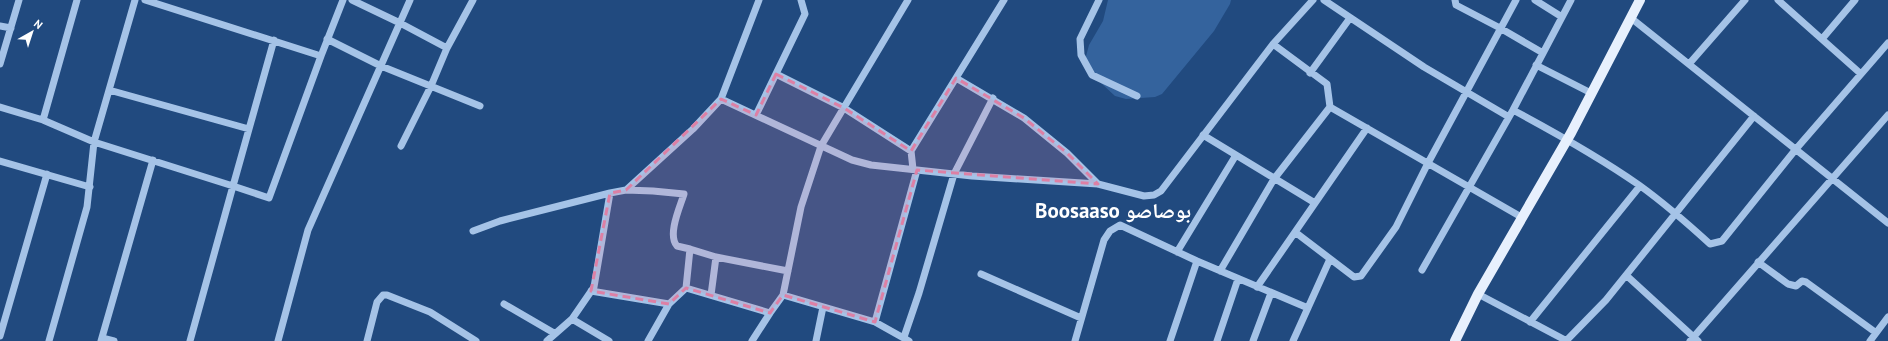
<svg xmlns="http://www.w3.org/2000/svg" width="1888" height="341" font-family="'PT Sans','Noto Naskh Arabic',sans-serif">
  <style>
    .green { fill: #34639d }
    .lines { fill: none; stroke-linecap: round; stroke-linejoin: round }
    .minor { stroke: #a5c3e7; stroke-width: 7 }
    .major { stroke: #e7f0fd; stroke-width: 10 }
    .marked { fill: #dd80a5; fill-opacity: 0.2; stroke: #dd80a5; stroke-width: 3; stroke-dasharray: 8 5; stroke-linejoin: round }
    .labels { text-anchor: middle; stroke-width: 3.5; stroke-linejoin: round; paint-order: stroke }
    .town-label { font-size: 21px; font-weight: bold; fill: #fff; stroke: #214a7f }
  </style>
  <rect width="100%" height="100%" fill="#214a7f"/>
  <!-- green -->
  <path class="green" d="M1108 0H1231L1230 4 1214 31 1162 94 1155 97 1126 99 1115 96 1088 71 1085 60 1089 45 1103 21Z"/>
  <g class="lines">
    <!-- minor -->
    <path class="minor" d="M145 0 321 56 269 198 233 186 190 341
      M352 0 400 23 447 48
      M1099 0 1080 39 1081 55 1092 75 1137 96
      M1324 0 1424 67 1509 117
      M1455 0 1456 5 1500 28 1543 53
      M1535 0 1562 17
      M1778 0 1861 74
      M1631 18 1888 223
      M0 26 11 28
      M327 39 381 66 480 106
      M1822 39 1855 0
      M1273 44 1327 84 1330 107 1523 218
      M321 56 343 0
      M0 64 19 0
      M1689 64 1745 0
      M1536 65 1591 93
      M1310 73 1350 18
      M776 74 844 108 911 151
      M956 78 1024 118 1067 153 1098 184
      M109 90 249 129
      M721 99 852 160 871 165 972 176 1098 184 1144 196 1154 195 1161 191 1273 44 1313 0
      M0 107 43 120 94 142 233 186 274 40
      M1513 110C1556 133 1599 157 1639 185 1664 203 1687 223 1710 244L1722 241 1796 149 1888 43
      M756 115 805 14 801 0
      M43 120 77 0
      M1203 135 1315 203
      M401 146 431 86 447 48 473 0
      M0 161 90 187
      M913 169 911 151 1004 0
      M626 190 653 191 684 194C680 207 667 235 677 246L690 249 686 288 669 304 648 341
      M473 231 500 221 610 193
      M1295 232 1354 277 1361 276 1396 227 1428 163 1516 0
      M690 249 716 257 788 271
      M1177 252 1236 155
      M1758 262 1788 284 1796 286 1802 281 1806 282 1875 332
      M1422 270 1513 110 1571 0
      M1220 271 1274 179 1330 107
      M981 274 1081 318
      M1626 275 1698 341
      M1257 287 1367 128
      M686 288 770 313 783 295 875 322 909 341
      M591 291 669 304
      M1478 294 1567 341
      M711 295 716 257
      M783 295 801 207 821 146 908 0
      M504 304 554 333
      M572 319 609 341
      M875 322 917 170
      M1530 322 1640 186
      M0 336 47 174
      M904 337 919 293 954 174 993 98
      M102 338 114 341
      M49 341 87 207 94 142 135 0
      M101 341 153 160
      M278 341 308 230 410 0
      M367 341 377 302 383 295H387L430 312 476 341
      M547 341 572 319 594 287 610 193 626 190 693 129 721 99 759 0
      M752 341 770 313
      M816 341 823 307
      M1075 341 1104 240 1110 231 1120 225 1197 261 1308 308
      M1170 341 1197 261
      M1217 341 1238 279
      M1253 341 1271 293
      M1293 341 1330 259
      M1566 341 1606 300 1754 116
      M1690 341 1888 115
      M1870 341 1888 317"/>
    <!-- major -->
    <path class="major" d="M1455 341 1478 294 1571 133 1640 0"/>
  </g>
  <!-- marked area -->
  <path class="marked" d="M776 74 844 108 911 151 956 78 1024 118 1067 153 1098 184 917 170 875 322 783 295 770 313 686 288 669 304 591 291 610 193 626 190 721 99 756 115Z"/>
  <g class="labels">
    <!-- town labels -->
    <g class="town-label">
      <text x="1113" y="218">Boosaaso بوصاصو</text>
    </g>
  </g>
  <!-- north arrow -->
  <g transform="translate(32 32) rotate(39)" stroke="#214a7f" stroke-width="3" paint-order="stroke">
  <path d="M0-3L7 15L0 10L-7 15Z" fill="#ffffff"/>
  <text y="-6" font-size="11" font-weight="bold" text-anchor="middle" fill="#ffffff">N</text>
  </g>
</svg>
